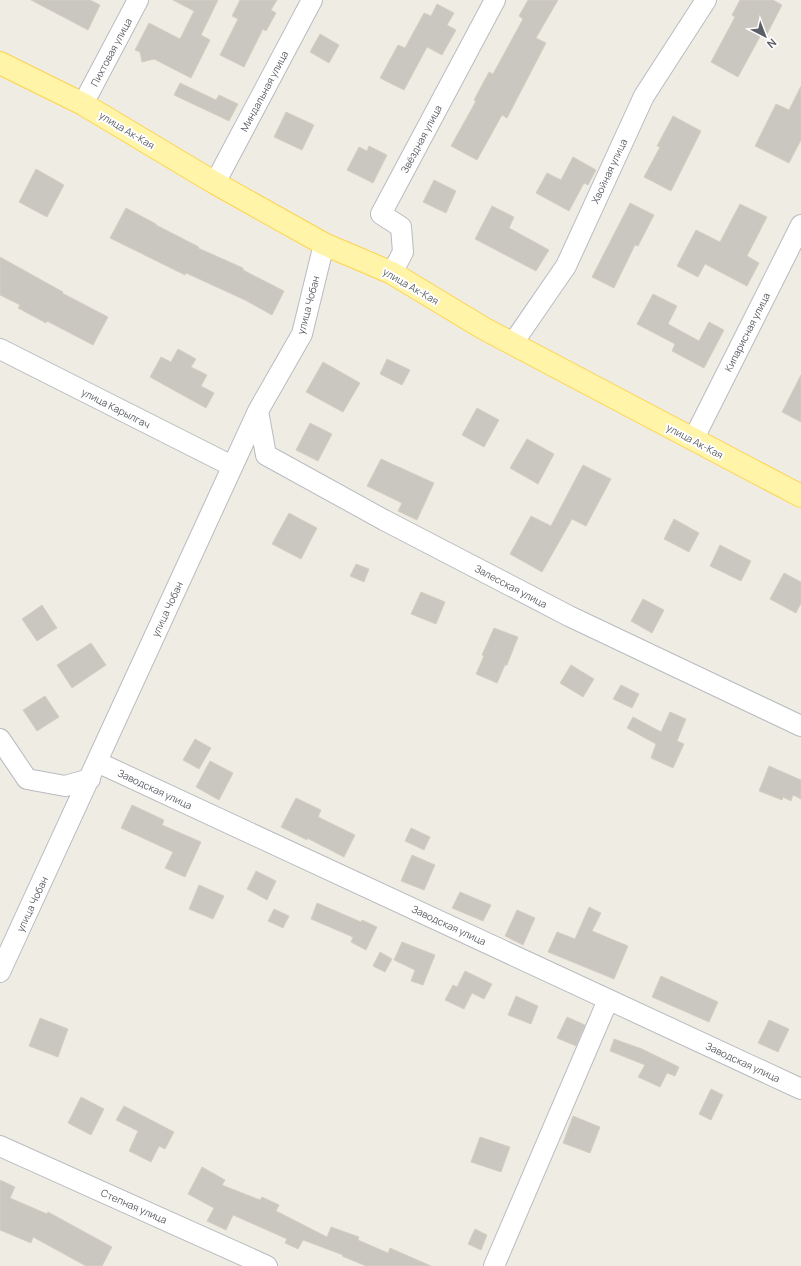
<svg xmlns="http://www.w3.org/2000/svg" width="801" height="1266" font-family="Manrope,sans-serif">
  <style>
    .building { fill: #cac7c0; stroke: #d5cfc1 }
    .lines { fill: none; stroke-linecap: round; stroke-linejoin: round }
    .minor-casing { stroke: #b8bbc0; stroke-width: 22 }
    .major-casing { stroke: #fed34d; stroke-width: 24 }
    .minor { stroke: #fff; stroke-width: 20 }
    .major { stroke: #fff4a8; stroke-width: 22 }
    .labels { text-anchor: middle; stroke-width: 4; stroke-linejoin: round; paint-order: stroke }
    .street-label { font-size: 10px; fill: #5b5f65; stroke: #fff }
  </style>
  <rect width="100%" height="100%" fill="#efede3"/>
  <!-- building -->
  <path class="building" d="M31 0H90L100 5 88 30Z
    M173 0H218L201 35 210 40 191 78 154 59 142 62 140 52 135 50 149 23 180 39 194 11Z
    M240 0H277L271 10 276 13 266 31 263 29 244 67 220 55 238 19 232 16Z
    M528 0H558L536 38 546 43 507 118 502 115 477 160 451 146 476 101 474 100 489 72 493 74 523 19 519 16Z
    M740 0H773L782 5 767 34 763 31 738 77 711 62 735 17 732 15Z
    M437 4 454 13 447 25 456 30 442 55 427 47 404 90 380 78 398 45 405 48 424 13 431 16Z
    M320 34 339 45 329 63 310 52Z
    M180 83 216 100 219 95 238 104 229 121 174 95Z
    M801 86V140L789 163 755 146 776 104 789 110Z
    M286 112 314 125 302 150 274 137Z
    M673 116 701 131 671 191 644 177 660 147 657 146Z
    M369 146 387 155 373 183 347 170 359 147 367 151Z
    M573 157 596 170 588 185 584 183 569 211 536 193 547 173 561 180Z
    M36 169 64 185 47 217 19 202Z
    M434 180 456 191 446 213 423 202Z
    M630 203 654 215 638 246 635 245 614 288 592 277Z
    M740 204 767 217 747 256 759 263 747 286 705 264 698 277 677 266 696 230 720 242Z
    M492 206 514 217 509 228 549 250 536 271 475 239Z
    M126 208 156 224V225L199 247 198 248 243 268V270L284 291 272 315 245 300 186 273 185 275 110 238Z
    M0 257 63 292 62 293 108 317 93 345 47 321 46 323 18 308 20 305 0 295Z
    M653 294 677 306 668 324 699 341 709 322 724 330 704 368 672 351 675 344 637 324Z
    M178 349 196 359 191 367 207 375 201 386 214 393 206 408 150 377 161 357 171 362Z
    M387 359 410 370 402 385 380 374Z
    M323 362 360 383 343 412 306 392Z
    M801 375V422L782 412Z
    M477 408 499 420 484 447 462 435Z
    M310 423 332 434 318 461 296 450Z
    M527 439 554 454 538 484 510 468Z
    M381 459 434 483 417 520 398 511 402 503 367 486Z
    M583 465 611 479 586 526 572 519 542 572 510 554 531 516 551 526Z
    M289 513 317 528 301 559 272 544Z
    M674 519 699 533 689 552 664 539Z
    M720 545 751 561 741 581 710 566Z
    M356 564 369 569 364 582 350 576Z
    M784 573 801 582V603L796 613 770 599Z
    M421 592 445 602 436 624 411 614Z
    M643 599 664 610 652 633 631 621Z
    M42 605 57 628 37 641 22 619Z
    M494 628 518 637 507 665H505L497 683 476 674 484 656 482 655Z
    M91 643 106 665 72 688 57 665Z
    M571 665 594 679 583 697 560 683Z
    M621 685 639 694 632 708 613 699Z
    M45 696 59 717 37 731 23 710Z
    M670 712 686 719 677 741 684 744 673 768 651 758 656 744 627 728 633 717 661 732Z
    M195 739 211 748 199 769 183 760Z
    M210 761 233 773 219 800 196 787Z
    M769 766 801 780V799L793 795 791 801 783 797 782 800 759 791Z
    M296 798 321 810 318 817 355 835 344 857 307 838V840L281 827Z
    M132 805 164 820 162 825 201 842 185 877 165 868 173 852 121 828Z
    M411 828 430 837 424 850 405 841Z
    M412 855 435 865 424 890 401 881Z
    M256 871 276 881 267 900 247 889Z
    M199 885 224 896 213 919 189 909Z
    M460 892 491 905 483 921 452 908Z
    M317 903 361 922 362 920 377 927 366 950 351 942 353 937 311 919Z
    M589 907 601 913 592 931 628 946 614 979 548 952 557 932 575 939Z
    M274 909 289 916 283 928 268 921Z
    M517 910 535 918 523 945 505 936Z
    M402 942 435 955 423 985 411 981 415 970 394 960Z
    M380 952 392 959 385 972 373 966Z
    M465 971 492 984 484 999 472 993 464 1009 445 1000 453 985 457 987Z
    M661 976 718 1002 709 1022 652 997Z
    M516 996 538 1006 531 1024 508 1015Z
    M567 1017 585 1025 576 1046 557 1038Z
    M40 1018 68 1029 58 1057 29 1046Z
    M769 1020 789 1029 778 1052 758 1043Z
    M614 1039 642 1049 679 1067 675 1076 667 1073 660 1087 638 1077 645 1065 610 1051Z
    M711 1089 723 1095 711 1120 699 1114Z
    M81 1097 104 1109 91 1135 68 1123Z
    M124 1106 174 1132 165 1149 159 1146 151 1162 129 1151 138 1131 116 1120Z
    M573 1116 600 1127 590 1153 563 1143Z
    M480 1137 510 1147 501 1172 471 1162Z
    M202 1167 225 1180 222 1185 260 1200 262 1197 279 1205 276 1211 327 1237 331 1227 359 1237 358 1240 388 1253 390 1248 431 1266H366L342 1256 343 1255 303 1240 298 1249 285 1243 287 1239 233 1215 226 1230 207 1221 214 1208 188 1194Z
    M0 1180 15 1187 10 1198 47 1214 48 1212 112 1247 102 1266H86L33 1237 31 1243 0 1230Z
    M475 1229 487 1235 481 1250 468 1244Z"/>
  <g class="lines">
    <defs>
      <path id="minor" d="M83 104 138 0
        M215 183 312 0
        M392 273 403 252 401 227 381 214 495 0
        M513 343 566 266 644 96 706 0
        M0 349 232 466
        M258 411 266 455 384 520 569 616 801 726
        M693 440 801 225
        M0 739 27 779 65 786 90 779
        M97 762 801 1089
        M0 972 258 411 302 334 324 244
        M0 1146 267 1266
        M494 1266 608 1000"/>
      <path id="major" d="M0 63 83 104 215 183 324 244 392 273 483 328 801 496"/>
    </defs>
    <!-- minor casing -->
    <use href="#minor" class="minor-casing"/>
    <!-- major casing -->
    <use href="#major" class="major-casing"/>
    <!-- minor -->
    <use href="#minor" class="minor"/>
    <!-- major -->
    <use href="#major" class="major"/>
  </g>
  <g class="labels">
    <!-- street labels -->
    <g class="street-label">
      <text transform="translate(111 52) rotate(-62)" y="4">Пихтовая улица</text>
      <text transform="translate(264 91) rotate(-62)" y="4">Миндальная улица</text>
      <text transform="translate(127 130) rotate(31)" y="4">улица Ак-Кая</text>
      <text transform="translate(421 139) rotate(-62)" y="4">Звёздная улица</text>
      <text transform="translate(609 171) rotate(-65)" y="4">Хвойная улица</text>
      <text transform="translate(411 286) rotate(30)" y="4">улица Ак-Кая</text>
      <text transform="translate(308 305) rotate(-75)" y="4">улица Чобан</text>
      <text transform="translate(747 332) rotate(-63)" y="4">Кипарисная улица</text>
      <text transform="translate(116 408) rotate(27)" y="4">улица Карылгач</text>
      <text transform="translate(695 441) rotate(28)" y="4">улица Ак-Кая</text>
      <text transform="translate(511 586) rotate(28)" y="4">Залесская улица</text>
      <text transform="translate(167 609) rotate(-65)" y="4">улица Чобан</text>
      <text transform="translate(155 789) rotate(25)" y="4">Заводская улица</text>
      <text transform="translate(32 904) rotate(-65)" y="4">улица Чобан</text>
      <text transform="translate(449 925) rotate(25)" y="4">Заводская улица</text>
      <text transform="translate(743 1062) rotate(25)" y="4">Заводская улица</text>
      <text transform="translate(134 1206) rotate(24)" y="4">Степная улица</text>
    </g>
  </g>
  <!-- north arrow -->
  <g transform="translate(765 36) rotate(138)" stroke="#ffffff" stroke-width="3" paint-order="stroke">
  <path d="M0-3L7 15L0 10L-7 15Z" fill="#5b5f65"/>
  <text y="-6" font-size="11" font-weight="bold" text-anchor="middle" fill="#5b5f65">N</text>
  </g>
</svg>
